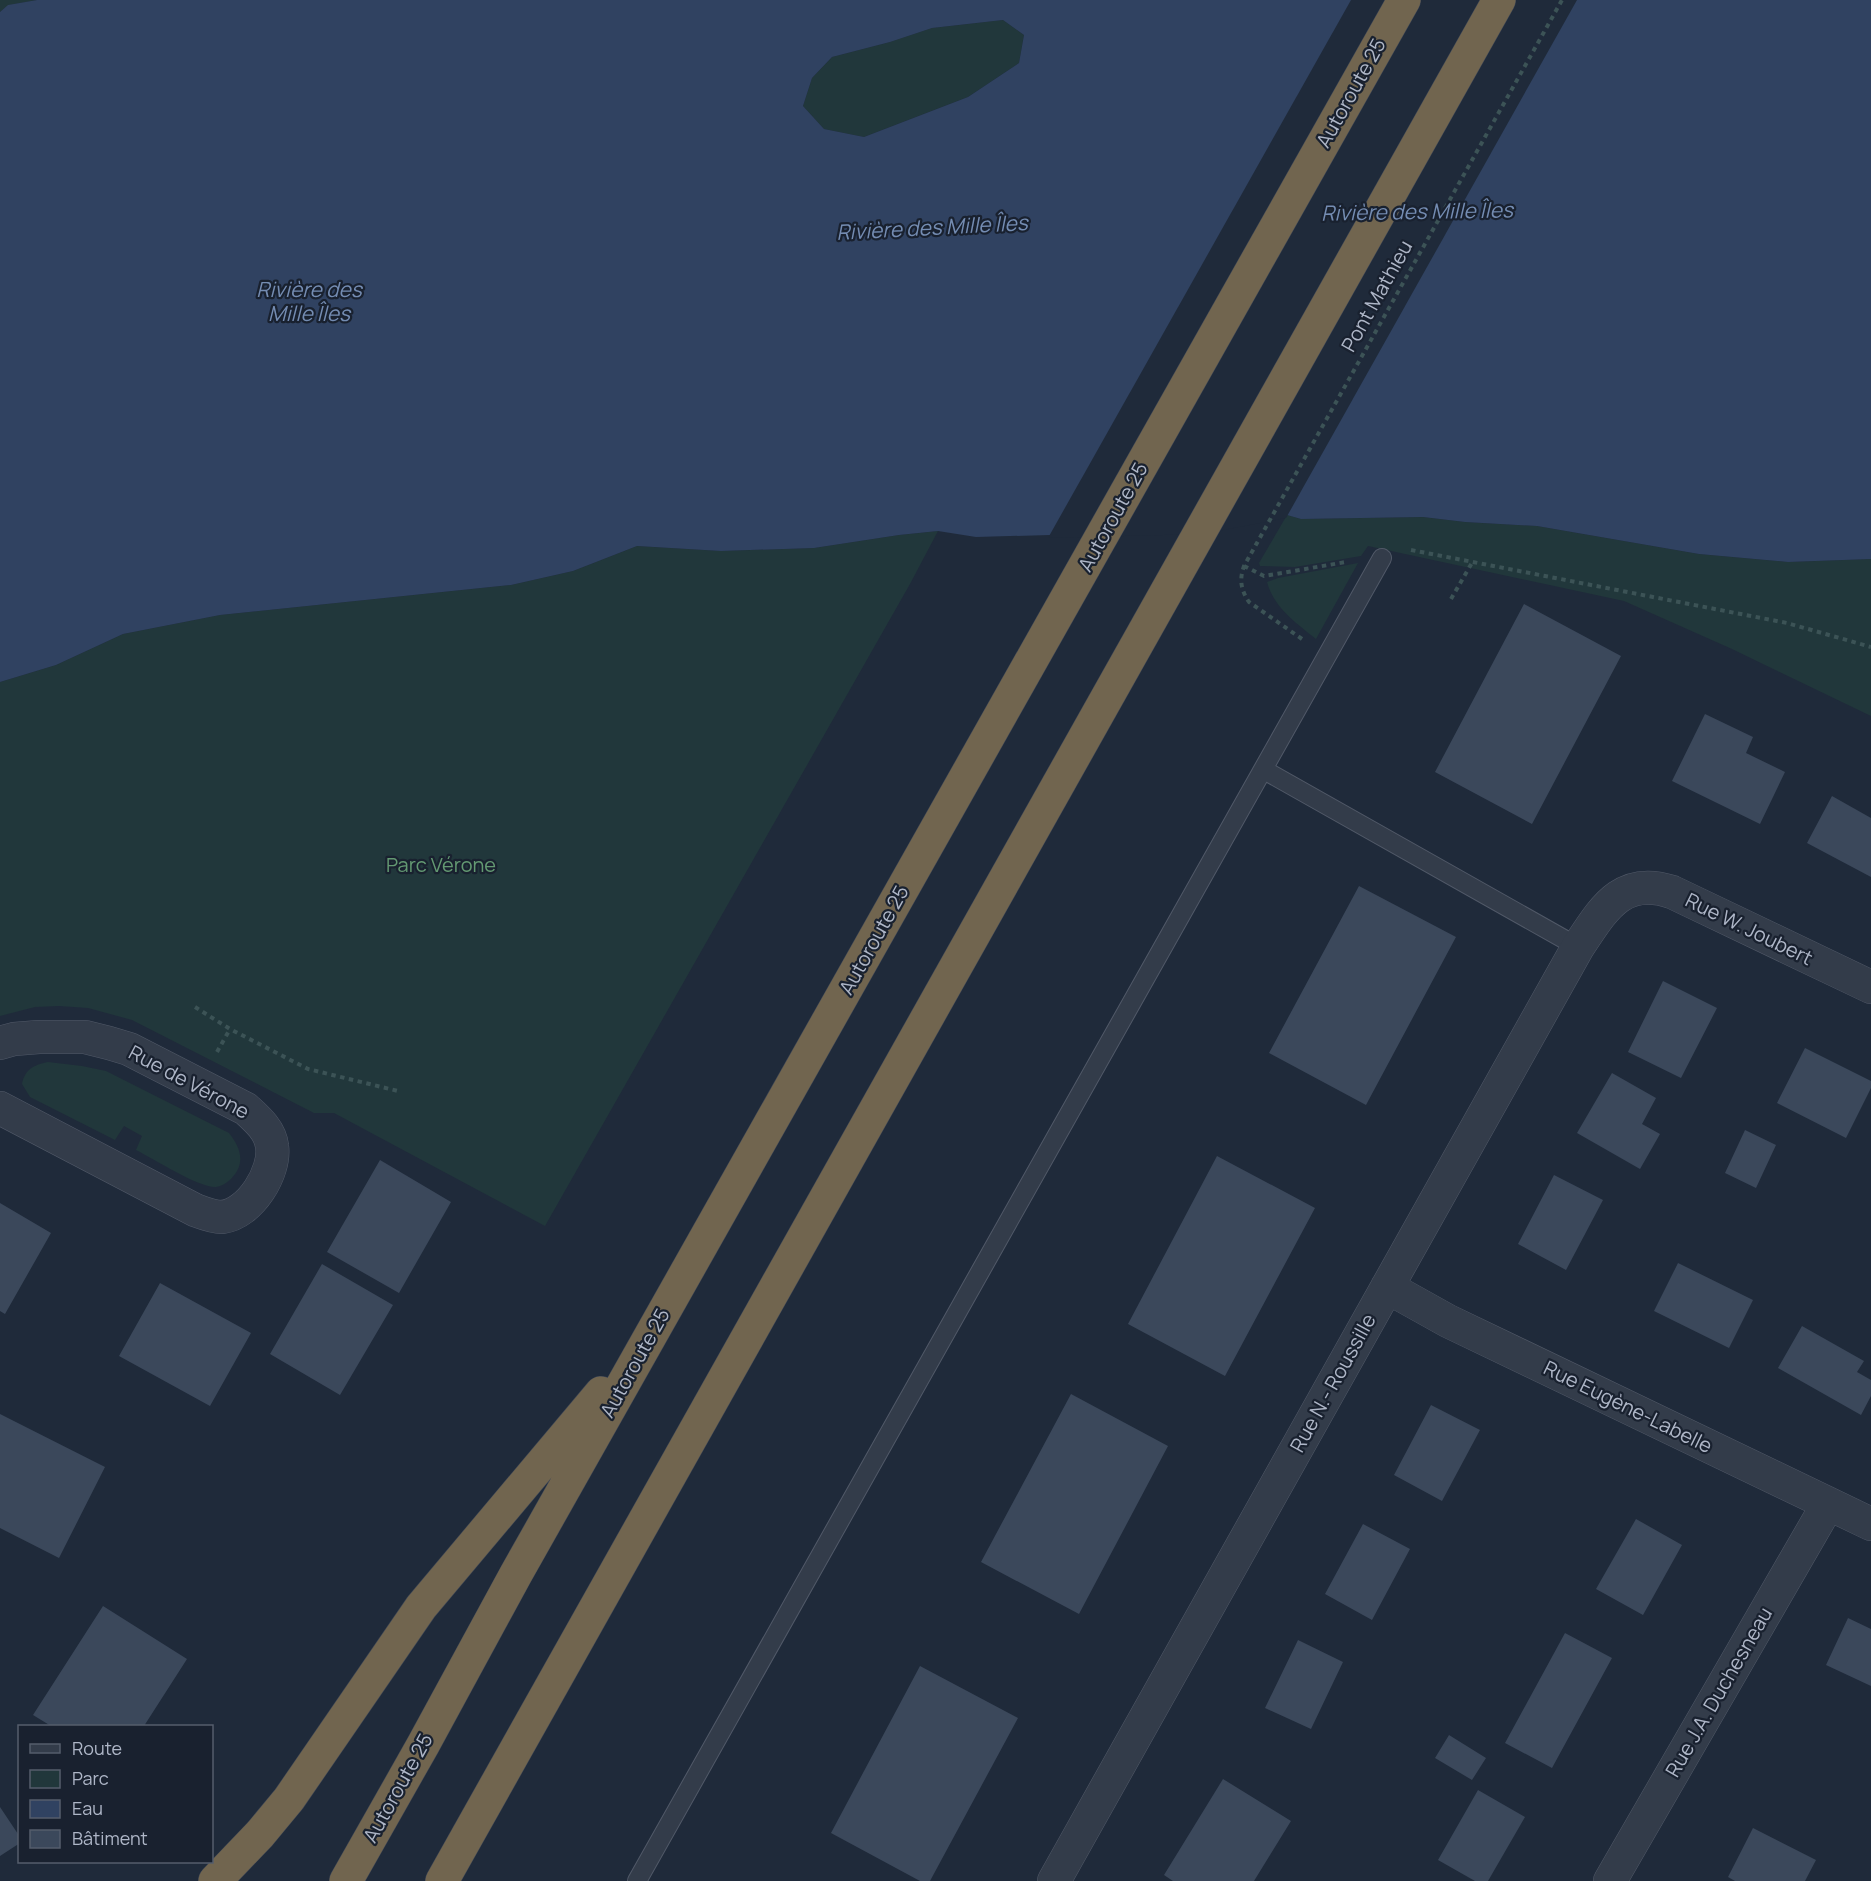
<svg xmlns="http://www.w3.org/2000/svg" width="1871" height="1881" font-family="Manrope,sans-serif">
  <style>
    .green { fill: #21373b }
    .water { fill: #304261; fill-rule: evenodd }
    .pier { fill: #1f2a3a }
    .building { fill: #3b485b }
    .lines { fill: none; stroke-linecap: round; stroke-linejoin: round }
    .lane-casing { stroke: #515968; stroke-width: 20 }
    .street-casing { stroke: #515968; stroke-width: 34 }
    .highway-casing { stroke: #3e4655; stroke-width: 34 }
    .path { stroke: #3c5356; stroke-width: 4; stroke-dasharray: 4.5 4.5; stroke-linecap: butt }
    .lane { stroke: #333c4a; stroke-width: 18 }
    .street { stroke: #333c4a; stroke-width: 33 }
    .highway { stroke: #71654f; stroke-width: 33 }
    .labels { text-anchor: middle; stroke-width: 4.5; stroke-linejoin: round; paint-order: stroke }
    .street-label { font-size: 20px; fill: #aeb6c7; stroke: #19212f }
    .park-label { font-size: 20px; fill: #639972; stroke: #19212f }
    .water-label { font-size: 21px; font-style: italic; fill: #748cb2; stroke: #19212f }
  </style>
  <rect width="100%" height="100%" fill="#1f2a3a"/>
  <!-- green -->
  <path class="green" d="M0 0H37L9 5 0 12Z
    M1003 20 1024 35 1019 63 968 97 864 137 824 129 803 106 812 78 832 57 890 42 932 28Z
    M1287 515 1301 519 1423 517 1465 522 1537 526 1699 554 1788 562 1871 559V716L1732 649 1624 601 1368 546 1361 556 1295 567 1260 566 1259 563Z
    M938 531 910 584 545 1226 334 1113H314L132 1020 88 1008 59 1006 35 1007 0 1016V682L56 665 123 634 220 615 511 585 573 571 637 546 721 551 814 548 899 535Z
    M1358 563 1316 639C1296 623 1274 608 1267 582L1278 578Z
    M48 1062 82 1066 106 1071 229 1133C237 1143 245 1157 237 1171 233 1178 225 1186 216 1187 199 1188 154 1159 136 1150L142 1136 124 1126 115 1140 30 1097 22 1084C25 1069 34 1065 48 1062Z"/>
  <!-- water -->
  <path class="water" d="M37 0H1871V559L1788 562 1699 554 1537 526 1465 522 1423 517 1301 519 1287 515 1050 535 976 537 938 531 899 535 814 548 721 551 637 546 573 571 511 585 220 615 123 634 56 665 0 682V12L8 5ZM1003 20 1024 35 1019 63 968 97 864 137 824 129 803 106 812 78 832 57 890 42 932 28Z"/>
  <!-- pier -->
  <path class="pier" d="M1351 0H1577L1286 518 1202 534 1048 538Z"/>
  <!-- building -->
  <path class="building" d="M1524 604 1621 656 1532 824 1435 772Z
    M1705 714 1753 737 1746 753 1785 772 1760 824 1672 781Z
    M1832 796 1871 818V877L1807 843Z
    M1359 886 1456 937 1366 1105 1269 1053Z
    M1663 981 1717 1008 1681 1078 1628 1052Z
    M1805 1048 1871 1081V1088L1846 1138 1777 1103Z
    M1612 1073 1656 1098 1642 1124 1660 1134 1640 1169 1577 1133Z
    M1745 1130 1776 1145 1756 1188 1725 1173Z
    M1217 1156 1315 1208 1225 1376 1128 1324Z
    M380 1160 451 1202 399 1293 327 1252Z
    M1554 1175 1603 1200 1566 1270 1518 1244Z
    M0 1203 51 1233 5 1314 0 1311Z
    M1678 1263 1753 1300 1729 1348 1654 1311Z
    M322 1264 393 1305 340 1395 270 1354Z
    M160 1283 251 1333 210 1406 119 1356Z
    M1802 1326 1864 1361 1857 1372 1871 1380V1396L1861 1415 1778 1368Z
    M1071 1394 1168 1446 1079 1614 981 1562Z
    M1431 1405 1480 1430 1442 1501 1394 1475Z
    M0 1414 105 1467 59 1558 0 1528Z
    M1636 1519 1682 1545 1643 1615 1596 1589Z
    M1363 1524 1410 1549 1372 1620 1325 1594Z
    M103 1606 187 1659 144 1726H51L33 1715Z
    M1848 1618 1871 1629V1686L1826 1665Z
    M1565 1633 1612 1658 1552 1768 1505 1743Z
    M1298 1640 1343 1662 1311 1729 1265 1708Z
    M920 1666 1018 1718 930 1881H920L831 1833Z
    M1449 1735 1486 1758 1472 1780 1435 1758Z
    M1223 1779 1291 1821 1254 1881H1173L1164 1875Z
    M1478 1790 1525 1817 1488 1881H1475L1438 1860Z
    M0 1807 20 1837V1843L0 1856Z
    M1753 1828 1816 1860 1805 1881H1735L1728 1877Z"/>
  <g class="lines">
    <defs>
      <path id="lane" d="M1264 770 1578 947
        M637 1881 1382 558"/>
      <path id="street" d="M0 1043 14 1039 39 1037H85L109 1043 129 1049 246 1109C257 1119 270 1130 272 1146 276 1172 250 1214 222 1217 213 1217 203 1213 195 1210L0 1108
        M1387 1287 1448 1321 1871 1524
        M1054 1881 1578 947C1603 910 1621 875 1672 892L1871 987
        M1610 1881 1828 1504"/>
      <path id="highway" d="M215 1881 260 1834 289 1799 421 1607 601 1393
        M346 1881 423 1745 516 1574 1404 0
        M442 1881 1499 0"/>
    </defs>
    <!-- lane casing -->
    <use href="#lane" class="lane-casing"/>
    <!-- street casing -->
    <use href="#street" class="street-casing"/>
    <!-- highway casing -->
    <use href="#highway" class="highway-casing"/>
    <!-- path -->
    <path class="path" d="M1411 550 1787 623 1871 647
      M1244 566 1264 576 1346 562
      M1451 599 1473 561
      M1302 639 1249 602C1241 590 1239 580 1244 566L1562 0
      M195 1007 230 1029 308 1069 398 1091
      M217 1052 230 1029"/>
    <!-- lane -->
    <use href="#lane" class="lane"/>
    <!-- street -->
    <use href="#street" class="street"/>
    <!-- highway -->
    <use href="#highway" class="highway"/>
  </g>
  <g class="labels">
    <!-- street labels -->
    <g class="street-label">
      <text transform="translate(1351 93) rotate(-61)" y="7">Autoroute 25</text>
      <text transform="translate(1377 296) rotate(-61)" y="7">Pont Mathieu</text>
      <text transform="translate(1113 517) rotate(-61)" y="7">Autoroute 25</text>
      <text transform="translate(1749 929) rotate(26)" y="7">Rue W. Joubert</text>
      <text transform="translate(874 940) rotate(-61)" y="7">Autoroute 25</text>
      <text transform="translate(189 1082) rotate(28)" y="7">Rue de Vérone</text>
      <text transform="translate(635 1363) rotate(-61)" y="7">Autoroute 25</text>
      <text transform="translate(1333 1383) rotate(-61)" y="7">Rue N.- Roussille</text>
      <text transform="translate(1628 1407) rotate(26)" y="7">Rue Eugène-Labelle</text>
      <text transform="translate(1719 1692) rotate(-60)" y="7">Rue J.A. Duchesneau</text>
      <text transform="translate(398 1788) rotate(-61)" y="7">Autoroute 25</text>
    </g>
    <!-- park labels -->
    <g class="park-label">
      <text x="441" y="872">Parc Vérone</text>
    </g>
    <!-- water labels -->
    <g class="water-label">
      <text transform="translate(1417 212) rotate(-1)" y="7">Rivière des Mille Îles</text>
      <text transform="translate(932 228) rotate(-3)" y="7">Rivière des Mille Îles</text>
      <text x="309" y="297">Rivière des<tspan x="309" dy="24">Mille Îles</tspan></text>
    </g>
  </g>
  <!-- legend -->
  <rect x="18" y="1725" width="195" height="138" fill="#19212f" stroke="#555d6c" stroke-width="1.5"/>
  <rect x="30" y="1744" width="30" height="9" fill="#333c4a" stroke="#555d6c" stroke-width="1.5"/>
  <text x="72" y="1755" font-size="18" fill="#aeb6c7">Route</text>
  <rect x="30" y="1770" width="30" height="18" fill="#21373b" stroke="#555d6c" stroke-width="1.5"/>
  <text x="72" y="1785" font-size="18" fill="#aeb6c7">Parc</text>
  <rect x="30" y="1800" width="30" height="18" fill="#304261" stroke="#555d6c" stroke-width="1.5"/>
  <text x="72" y="1815" font-size="18" fill="#aeb6c7">Eau</text>
  <rect x="30" y="1830" width="30" height="18" fill="#3b485b" stroke="#555d6c" stroke-width="1.5"/>
  <text x="72" y="1845" font-size="18" fill="#aeb6c7">Bâtiment</text>
</svg>
